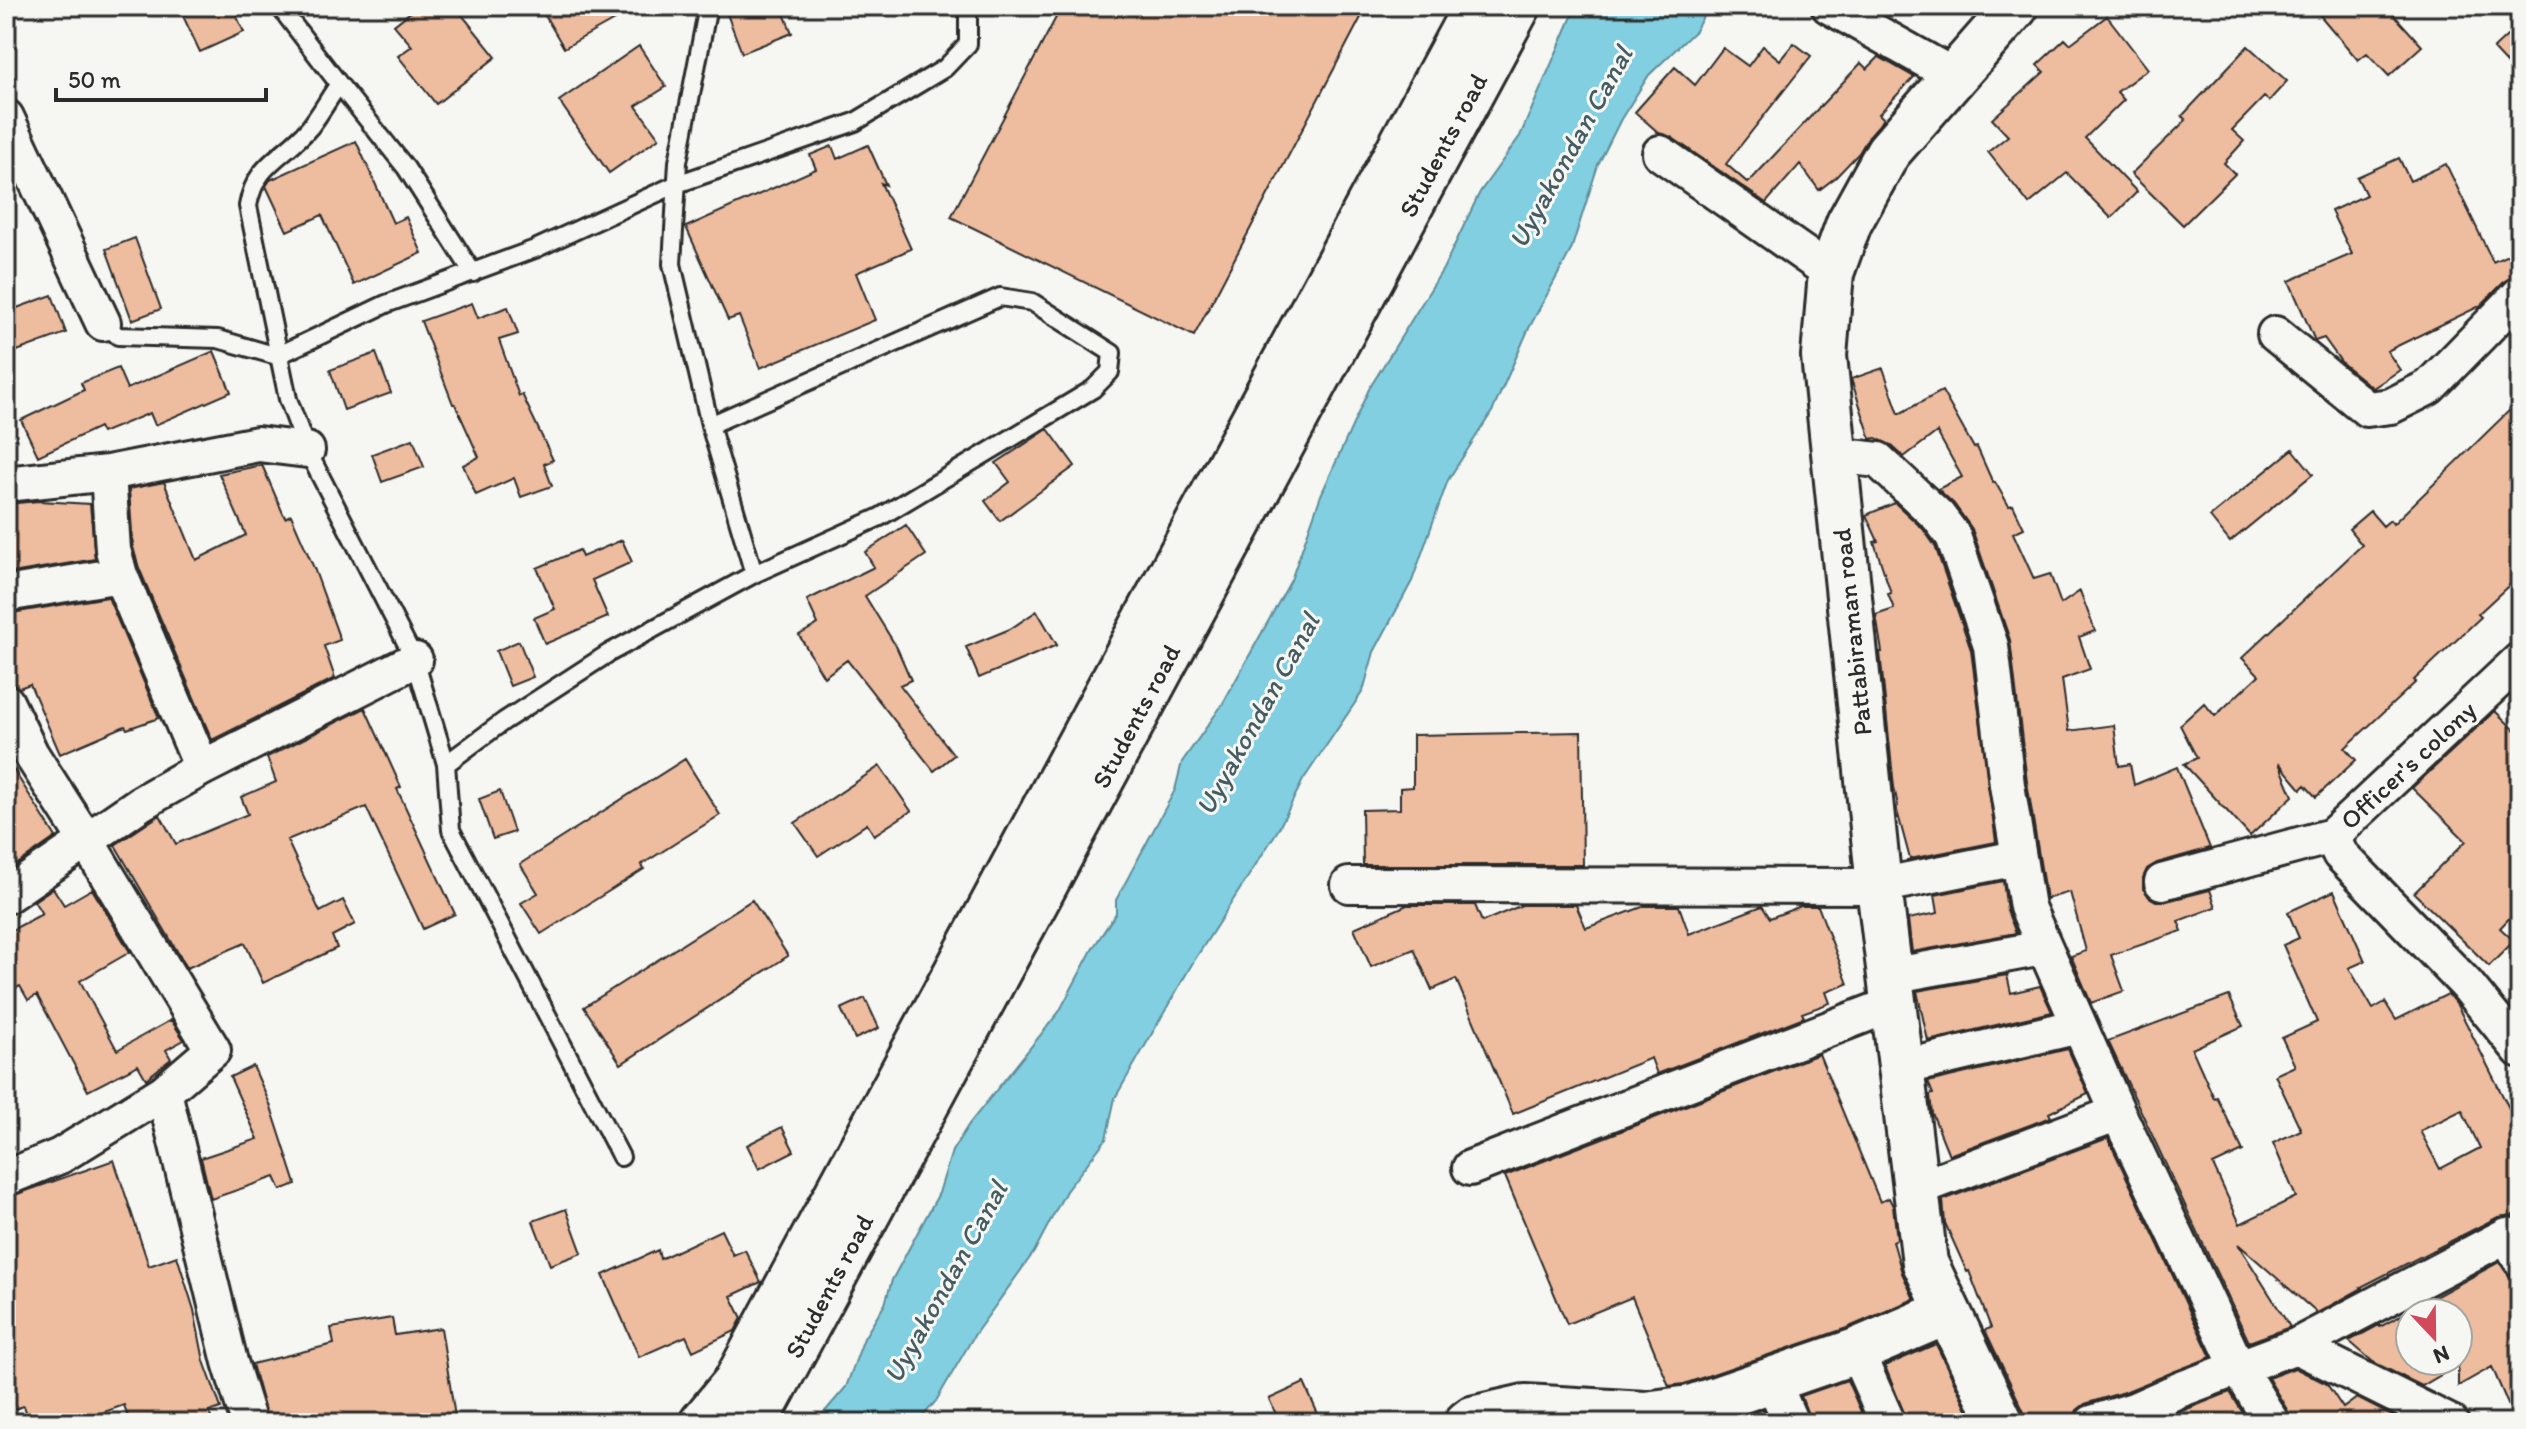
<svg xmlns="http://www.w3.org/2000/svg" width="2526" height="1429" font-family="Itim,sans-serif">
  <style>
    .water { fill: #82cfe1; stroke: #5f8d98; stroke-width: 2 }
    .building { fill: #eebc9f; stroke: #2b2b2b; stroke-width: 2; fill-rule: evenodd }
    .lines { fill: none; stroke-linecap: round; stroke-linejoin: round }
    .lane-casing { stroke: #2b2b2b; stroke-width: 22 }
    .street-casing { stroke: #2b2b2b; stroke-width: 40 }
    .secondary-casing { stroke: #2b2b2b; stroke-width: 50 }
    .primary-casing { stroke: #2b2b2b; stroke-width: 50 }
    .lane { stroke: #f6f6f2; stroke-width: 16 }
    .street { stroke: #f6f6f2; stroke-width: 34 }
    .secondary { stroke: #f6f6f2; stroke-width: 44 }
    .primary { stroke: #f6f6f2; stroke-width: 44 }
    .labels { text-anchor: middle; stroke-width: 6; stroke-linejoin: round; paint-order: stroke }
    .street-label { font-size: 26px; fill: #2b2b2b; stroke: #f6f6f2 }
    .water-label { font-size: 28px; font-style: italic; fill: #455c62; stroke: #f6f6f2 }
  </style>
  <rect width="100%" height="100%" fill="#f6f6f2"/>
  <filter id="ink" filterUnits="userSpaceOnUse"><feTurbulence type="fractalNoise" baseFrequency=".0125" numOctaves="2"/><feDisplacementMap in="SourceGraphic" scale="16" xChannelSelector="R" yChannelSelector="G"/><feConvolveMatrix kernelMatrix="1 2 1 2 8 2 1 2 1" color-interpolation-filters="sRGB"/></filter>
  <g filter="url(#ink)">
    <!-- water -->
    <path class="water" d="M1580 6H1709L1695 31 1649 75 1621 119 1598 165 1571 250 1528 330 1493 410 1448 480 1412 581 1374 652 1363 691 1303 780 1278 830 1192 964 1115 1098 1106 1139 1066 1191 1034 1252 975 1334 936 1401 917 1423H815L846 1387 864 1338 885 1304 892 1280 939 1193 952 1151 969 1124 1059 1012 1093 948 1116 913V900L1175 790 1182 762 1222 705 1291 580 1321 495 1369 389 1443 269 1480 192 1520 136 1573 14Z"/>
    <!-- building -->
    <path class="building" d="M206 6H232L244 32 200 52 183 16Z
      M418 6H455L496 57 436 104 398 56 412 46 394 25Z
      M560 6H639L564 48 544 14Z
      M724 6H781L792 33 742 53Z
      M1062 6H1367L1194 336 951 217Z
      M2312 6H2386L2422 46 2389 76 2367 53 2358 60Z
      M2107 16 2148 69 2117 92 2124 100 2085 138 2137 192 2111 218 2067 173 2029 204 1988 152 2008 136 1992 119 2044 72 2037 65 2065 39 2070 44Z
      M2520 24V78L2493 49Z
      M1794 43 1811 56 1726 164 1748 183 1861 63 1867 69 1879 57 1914 77 1879 114 1884 119 1869 136 1859 153 1836 177 1819 190 1800 164 1766 203 1671 137 1659 133 1635 112 1675 67 1695 85 1723 48 1748 66 1763 46 1780 60Z
      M639 46 666 87 636 106 659 138 609 173 559 101Z
      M2248 46 2287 81 2269 101 2264 97 2232 130 2244 141 2224 163 2235 174 2183 225 2131 174 2186 120 2182 116Z
      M356 141 393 223 406 217 422 253 354 285 322 215 287 231 266 186 270 180Z
      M868 145 886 185 881 183 911 249 856 273 875 320 760 368 739 316 728 320 686 227 816 169 810 155 832 146 837 159Z
      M2399 158 2410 181 2446 164 2493 262 2520 249V275L2506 280 2480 306 2387 351 2400 370 2373 388 2342 363 2324 338 2315 341 2289 281 2352 254 2331 211 2366 195 2357 177Z
      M135 238 161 309 132 320 106 249Z
      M52 295 66 333 6 355V312Z
      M472 303 478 318 508 307 518 334 499 340 519 396 522 394 553 460 544 464 552 486 521 497 514 478 476 495 463 465 479 457 455 404H453L421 321Z
      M214 351 231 392 155 425 150 413 102 433 99 427 38 456 21 420 84 390 81 383 118 368 127 389Z
      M376 353 391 393 344 410 330 370Z
      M1883 368 1899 414 1942 391 1974 448 1977 447 1993 483 1995 482 2009 506 2013 505 2024 528 2013 533 2034 579 2050 574 2061 604 2080 591 2095 631 2079 637 2090 669 2062 679 2069 731 2114 725 2119 766 2130 764 2134 785 2177 767 2210 848 2157 863 2147 869 2143 878V888L2149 897 2156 901H2167L2210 890 2216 907 2178 921 2182 931 2111 955 2124 991 2091 1003 2071 956 2086 951 2070 892 2046 899 2027 782 2010 640 1972 529 1954 504 1938 489 1962 477 1937 432 1904 457 1891 445 1876 438 1871 439 1851 379Z
      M2520 400V575L2478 614 2481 617 2414 680 2416 682 2345 748 2356 760 2316 797 2305 785 2301 789 2279 763 2293 796 2250 836 2184 764 2197 758 2180 725 2204 703 2215 716 2259 675 2242 658 2362 545 2349 529 2370 511 2383 526 2390 520 2393 524Z
      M1048 429 1075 466 1000 521 985 501 1010 482 996 463Z
      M413 439 424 467 382 482 372 454Z
      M2293 449 2313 474 2230 542 2210 517Z
      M262 465 285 518 291 515 314 568 340 640 324 646 335 678 212 740 139 568 133 547 129 489 164 482 196 560 246 535 219 474Z
      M39 501 90 504 95 559 6 574V504Z
      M1895 503 1923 529 1935 546 1971 650 1996 842 1910 859 1896 807 1898 806 1894 787 1880 652H1882L1876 615 1894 609 1888 594 1891 593 1874 542 1878 541 1866 515Z
      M906 525 926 555 865 596 897 648 911 680 900 685 954 755 934 771 847 660 824 677 799 635 818 624 807 600 874 567 865 552Z
      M622 540 632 562 592 580 608 617 545 644 534 618 555 609 537 568 579 550 582 557Z
      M108 597 159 718 127 729 125 726 60 754 30 684 19 688 14 684 6 655V614Z
      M1037 611 1057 645 979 678 966 647 1010 629Z
      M519 641 533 677 510 686 496 651Z
      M365 708 401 787 397 789 455 914 423 929 366 807 287 840 320 912 343 900 355 924 332 936 337 948 263 983 245 943 187 968 115 845 160 815 176 844 248 814 241 797 276 782 267 757Z
      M2495 711 2520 735V907L2500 928 2514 941 2489 966 2414 893 2466 841 2412 788Z
      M1581 732 1583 865H1363L1362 810 1400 809V788L1413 787V735Z
      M6 758 56 837 6 872Z
      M685 759 720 815 641 865 644 869 541 934 521 903 538 893 520 864Z
      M880 766 911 811 874 835 867 824 818 856 795 823Z
      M500 791 514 832 493 839 479 799Z
      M2003 881 2007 911 2016 933 1912 952 1908 919 1938 913 1935 895Z
      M53 888 64 905 92 889 130 952 80 981 117 1050 171 1020 184 1040 166 1050 171 1059 146 1079 138 1065 88 1091 37 995 28 1000 20 986 6 993V933L42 914 34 901Z
      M2334 891 2365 961 2349 968 2373 1009 2385 1002 2396 1020 2448 994 2457 1005 2520 1130V1214L2498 1217 2361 1287 2362 1288 2317 1313 2238 1244 2290 1327 2249 1342 2108 1041 2229 996 2243 1026 2192 1049 2214 1098 2217 1097 2243 1151 2213 1165 2240 1224 2296 1197 2273 1143 2301 1130 2275 1075 2295 1066 2282 1038 2317 1022 2283 945 2299 938 2288 912ZM2462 1110 2480 1148 2440 1169 2420 1131Z
      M752 900 788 956 621 1064 584 1007Z
      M1407 905H1475L1482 922 1522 905H1576L1586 928 1645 906H1679L1689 934 1762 906 1770 918 1801 906H1818L1848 984 1826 992 1830 1003 1802 1013 1804 1017 1657 1074 1651 1058 1513 1114 1456 979 1432 990 1414 949 1371 967 1354 928Z
      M2007 975 2011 993 2040 986 2052 1012 1928 1041 1917 991Z
      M865 998 879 1028 855 1039 841 1009Z
      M2068 1049 2088 1094 2049 1113 2051 1117 1949 1155 1932 1113 1930 1095 1933 1094 1928 1082Z
      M1819 1054 1880 1202 1889 1198 1893 1206 1897 1239 1893 1241 1902 1273 1914 1299 1847 1328 1684 1384 1669 1386 1632 1297 1567 1324 1505 1176Z
      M253 1066 270 1104 296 1184 281 1190 275 1177 211 1199 201 1158 258 1139 230 1077Z
      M782 1127 794 1151 759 1169 747 1145Z
      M2108 1138 2211 1357 2127 1391 2085 1404 2077 1410 2073 1423H2026L2024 1412 1985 1330 1991 1328 1969 1271 1967 1272 1945 1223 1943 1200Z
      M114 1160 149 1266 177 1256 194 1310 204 1361 221 1408 209 1412 213 1423H130L124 1405 73 1423H30L24 1406 14 1409 6 1380V1198Z
      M566 1209 582 1253 550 1265 533 1221Z
      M721 1230 733 1255 745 1250 761 1282 731 1296 742 1318 735 1331 693 1351 686 1336 639 1357 603 1275 658 1250 660 1259Z
      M2499 1262 2509 1276 2520 1279V1423H2516L2492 1367 2458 1386V1365L2422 1386 2373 1362 2349 1341 2379 1325 2380 1327ZM2410 1313H2458V1361H2410Z
      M392 1318 395 1335 441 1328 456 1423H268L252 1364 334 1344 331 1328Z
      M1936 1344 1968 1411 1973 1423H1908L1885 1366Z
      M2295 1368 2327 1384 2343 1408 2357 1398 2406 1423H2292L2289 1413 2268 1378Z
      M1847 1380 1866 1423H1811L1801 1396Z
      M1304 1383 1322 1423H1280L1269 1399Z
      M2230 1392 2249 1423H2154L2187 1409Z
      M1763 1409 1769 1423H1723Z"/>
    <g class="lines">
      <defs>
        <path id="lane" d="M279 6 339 84C329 98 321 113 310 127 285 157 255 163 248 206L288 399 307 450 415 660 446 764 504 721 609 653 754 574 880 517 1093 389 1110 372 1112 353 1032 302 1000 297 710 425
          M708 6 678 162 672 264 710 425 754 574
          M339 84 406 168 473 273
          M103 323 118 336 218 339 277 356 386 304 535 249 677 184 855 122 945 68 968 44V6
          M446 764 451 830 621 1157"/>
        <path id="street" d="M1829 6 1954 76
          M6 117 103 323
          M1660 153 1831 273
          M2275 334 2367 409 2391 406 2429 387 2520 294
          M1834 455 1878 460 1938 516 1953 536 1991 646 2007 785 2027 907 2118 1113 2238 1367 2272 1423
          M108 473 113 550 120 575 202 768
          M6 484 108 473 258 444 307 450
          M6 594 120 575
          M6 702 31 754 86 840 213 1050 164 1092
          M2332 836 2340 854 2466 984 2520 1050
          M2162 882 2332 836 2520 660
          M1349 885 1879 886 2017 858
          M6 896 141 803 202 768 415 660
          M1890 976 2043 948
          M1901 1068 2079 1026
          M1470 1168 1893 1004
          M6 1178 60 1156 164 1092 230 1362 249 1423
          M1918 1188 2118 1113
          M2296 1346 2451 1423
          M1856 1351 1888 1423
          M1773 1382 1791 1423
          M2092 1423 2134 1410 2179 1390 2296 1346 2507 1235 2520 1259"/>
        <path id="secondary" d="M1467 1423 1472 1419 1525 1407 1645 1414 1690 1408 1856 1351 1947 1312
          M2001 1423 1925 1263 1879 886 1824 356 1831 273 1849 223 1888 152 2016 6"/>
        <path id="primary" d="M702 1423 736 1382 1476 6
          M751 1423 763 1408 1518 6"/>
      </defs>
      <!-- lane casing -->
      <use href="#lane" class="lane-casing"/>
      <!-- street casing -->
      <use href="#street" class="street-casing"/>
      <!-- secondary casing -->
      <use href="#secondary" class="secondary-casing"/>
      <!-- primary casing -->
      <use href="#primary" class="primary-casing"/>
      <!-- lane -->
      <use href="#lane" class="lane"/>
      <!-- street -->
      <use href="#street" class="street"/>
      <!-- secondary -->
      <use href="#secondary" class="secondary"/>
      <!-- primary -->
      <use href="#primary" class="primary"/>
    </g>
  </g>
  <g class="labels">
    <!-- street labels -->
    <g class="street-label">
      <text transform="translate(1443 145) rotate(-62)" y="9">Students road</text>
      <text transform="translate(1852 632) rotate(-96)" y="9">Pattabiraman road</text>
      <text transform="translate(1136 716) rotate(-62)" y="9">Students road</text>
      <text transform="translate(2408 765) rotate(-43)" y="9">Officer's colony</text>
      <text transform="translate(829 1286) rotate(-62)" y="9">Students road</text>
    </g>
    <!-- water labels -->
    <g class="water-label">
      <text transform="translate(1570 147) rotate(-61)" y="10">Uyyakondan Canal</text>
      <text transform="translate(1257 714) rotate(-61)" y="10">Uyyakondan Canal</text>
      <text transform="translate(945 1282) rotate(-61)" y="10">Uyyakondan Canal</text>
    </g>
  </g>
  <!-- margin -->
  <rect width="2526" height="1429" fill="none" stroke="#f6f6f2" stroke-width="32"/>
  <rect x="16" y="16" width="2494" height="1397" fill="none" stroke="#2b2b2b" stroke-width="3" filter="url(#ink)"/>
  <!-- north arrow -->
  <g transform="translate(2434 1337) rotate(158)"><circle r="38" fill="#f6f6f2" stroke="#a5a5a2" stroke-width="2"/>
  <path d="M0-6L14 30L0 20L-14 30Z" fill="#d1495b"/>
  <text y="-12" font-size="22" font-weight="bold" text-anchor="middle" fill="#2b2b2b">N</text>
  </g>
  <!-- scale -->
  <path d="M56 88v12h210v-12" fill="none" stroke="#2b2b2b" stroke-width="4"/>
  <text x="68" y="88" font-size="24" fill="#2b2b2b" stroke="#f6f6f2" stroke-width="6" paint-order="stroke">50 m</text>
</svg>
